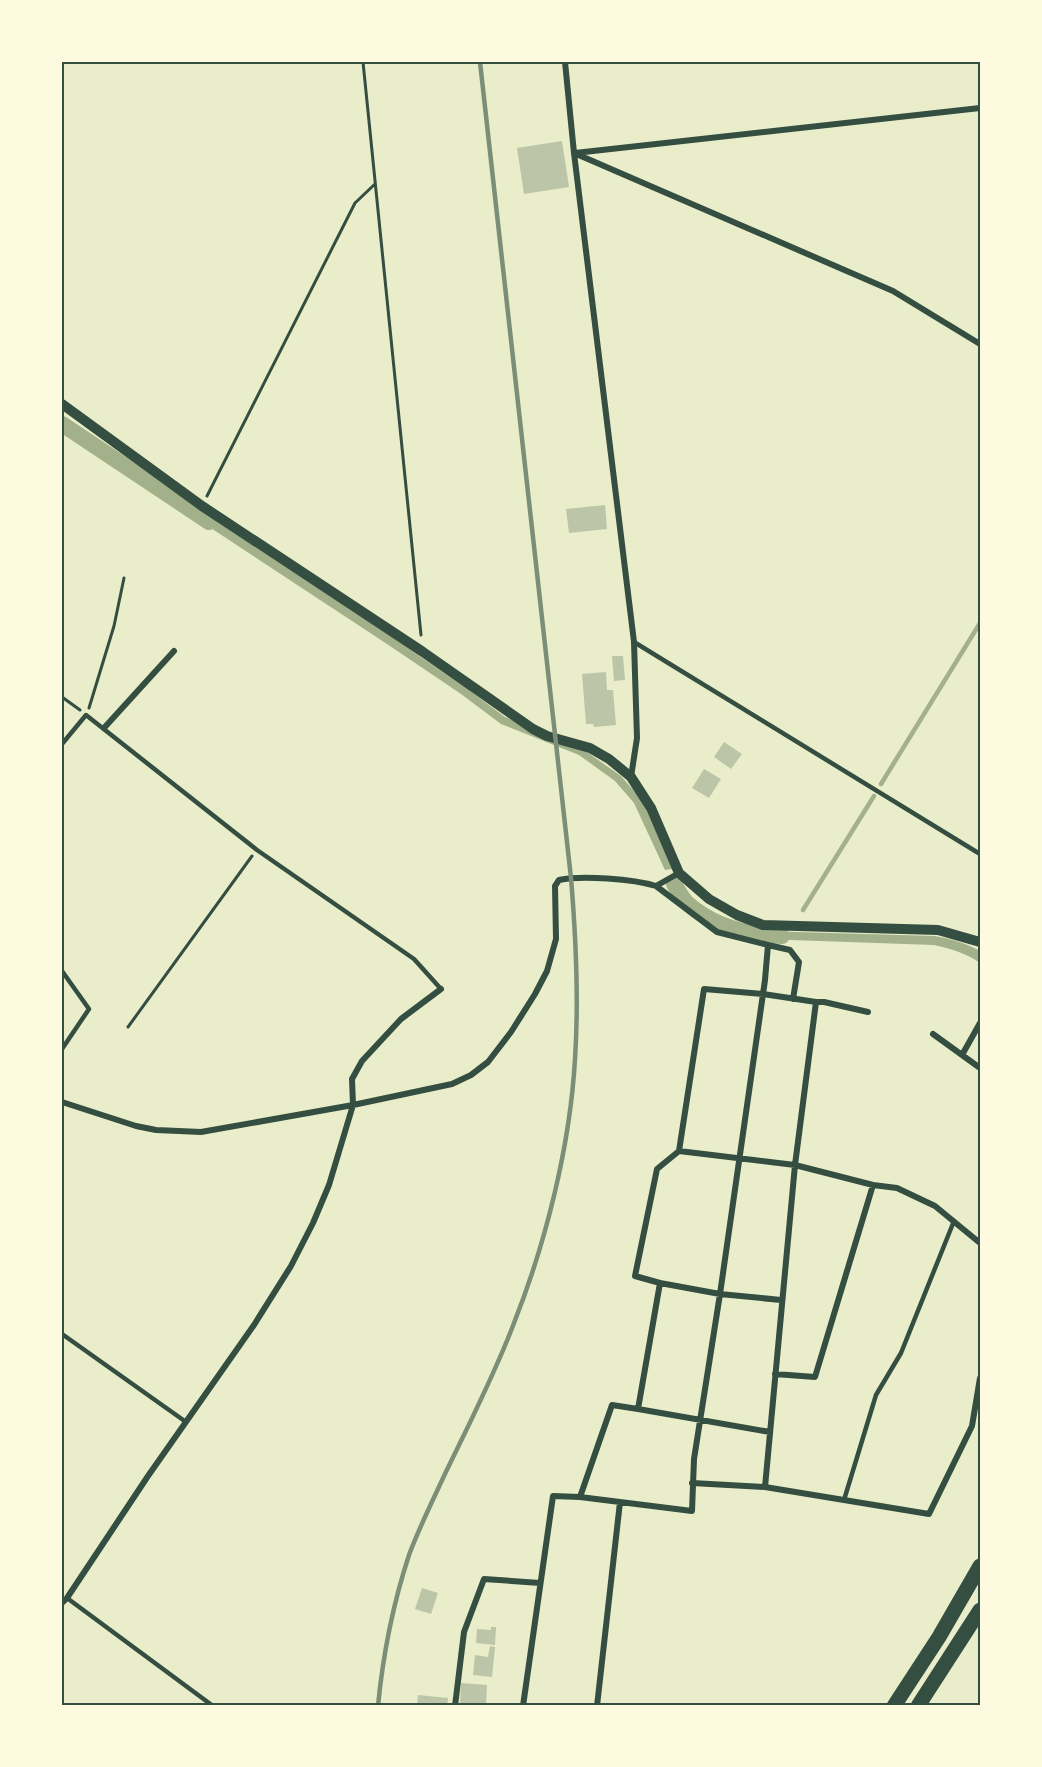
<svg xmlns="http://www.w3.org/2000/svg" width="1042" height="1767" font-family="'Work Sans',sans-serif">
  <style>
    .water { fill: #a3b18a }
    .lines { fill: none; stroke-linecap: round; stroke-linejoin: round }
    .stream { stroke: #a3b18a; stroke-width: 4.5 }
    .canal { stroke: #a3b18a; stroke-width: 16 }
    .building { fill: #bcc5a7 }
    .path { stroke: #344e41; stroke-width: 3 }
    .service { stroke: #344e41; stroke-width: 4.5 }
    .minor { stroke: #344e41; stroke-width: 6 }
    .tertiary { stroke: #344e41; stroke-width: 10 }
    .trunk { stroke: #344e41; stroke-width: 15 }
    .rail { stroke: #7c8e77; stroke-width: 4.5 }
    .neatline { fill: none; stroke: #344e41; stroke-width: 2 }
  </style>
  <rect width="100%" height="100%" fill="#e9edc9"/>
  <!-- water -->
  <path class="water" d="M193 506 396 640 466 688 505 717 584 750 621 776 642 800 672 869 665 870 634 803 615 781 579 755 501 724 461 694 390 646 188 513Z
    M760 931 935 936C951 939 966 943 980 951V963C966 953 951 949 934 945L760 939Z"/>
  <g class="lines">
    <!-- stream -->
    <path class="stream" d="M881 784 980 623
      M803 910 874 796"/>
    <!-- canal -->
    <path class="canal" d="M62 424 209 522
      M674 884C678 890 682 898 687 903 714 927 747 935 782 936"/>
  </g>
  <!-- building -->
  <path class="building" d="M562 141 569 187 524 194 517 148Z
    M605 505 607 529 569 533 566 509Z
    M612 656H623L625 680 614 681Z
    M606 672 607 690H613L616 725 594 727 593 724H586L582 674Z
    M724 742 742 754 731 769 714 757Z
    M704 769 721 779 709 798 692 788Z
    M422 1588 438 1593 431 1614 415 1609Z
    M491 1627H496L495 1645 476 1643 477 1629 491 1630Z
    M490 1646 495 1647 492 1677 473 1675 475 1655 488 1657Z
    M461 1683 487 1685 486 1705 460 1704Z
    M418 1695 448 1698 447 1706H417Z"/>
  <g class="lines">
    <!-- path -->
    <path class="path" d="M363 62 421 635
      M207 496 355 203 375 184
      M62 697 80 710
      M89 708 114 626 124 578
      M128 1027 252 856"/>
    <!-- service -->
    <path class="service" d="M634 642 980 854
      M62 744 86 715 257 850 414 959 441 989
      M62 971 89 1009 62 1049
      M62 1334 186 1422
      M844 1500 876 1395 901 1353 954 1221
      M67 1598 213 1706"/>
    <!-- minor -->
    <path class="minor" d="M565 62 574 153 634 642 637 738 631 777
      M574 153 893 291 980 344
      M575 153 980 108
      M104 728 174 651
      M768 945 790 950 799 962 793 999
      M816 1002H824L868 1012
      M933 1034 980 1068
      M962 1055 980 1023
      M62 1102 136 1126 156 1130 201 1132 353 1105 452 1084 471 1075 488 1062 511 1032 535 994 547 971 556 939 555 886 559 880C582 875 633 879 656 886L679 873
      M660 1283 635 1276 657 1169 679 1151
      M775 1374 815 1377 873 1185
      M638 1409 770 1432
      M692 1483 765 1487 929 1514 972 1426 980 1378
      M765 1487 795 1165 816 1002 763 994 704 989 679 1151 795 1165 873 1185 897 1188 935 1206 980 1243
      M580 1497 612 1405 638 1409 660 1283 720 1294 781 1300
      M62 1603 67 1598 148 1476 254 1325 291 1266 313 1223 329 1185 353 1105 352 1079 362 1061 401 1019 441 989
      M455 1706 464 1632 484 1579 540 1583
      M523 1706 553 1496 580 1497 692 1511 694 1459 720 1294 765 980 768 945 717 932 656 886
      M597 1706 620 1502"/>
    <!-- tertiary -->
    <path class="tertiary" d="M62 404 202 506 423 652 533 729 547 736 590 748 609 759 631 777 651 808 679 873 709 899 737 915 763 925 938 930 980 942"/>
    <!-- trunk -->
    <path class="trunk" d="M894 1706 939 1637 980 1566
      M918 1706 980 1610"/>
    <!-- rail -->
    <path class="rail" d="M378 1706C383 1654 393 1604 409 1555 419 1528 432 1502 444 1476 468 1426 494 1376 514 1323 546 1242 570 1146 575 1059 579 999 576 938 571 878L480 62"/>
  </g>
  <!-- border -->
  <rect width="1042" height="1767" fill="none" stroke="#fefae0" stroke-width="126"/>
  <rect x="63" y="63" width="916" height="1641" class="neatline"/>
</svg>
